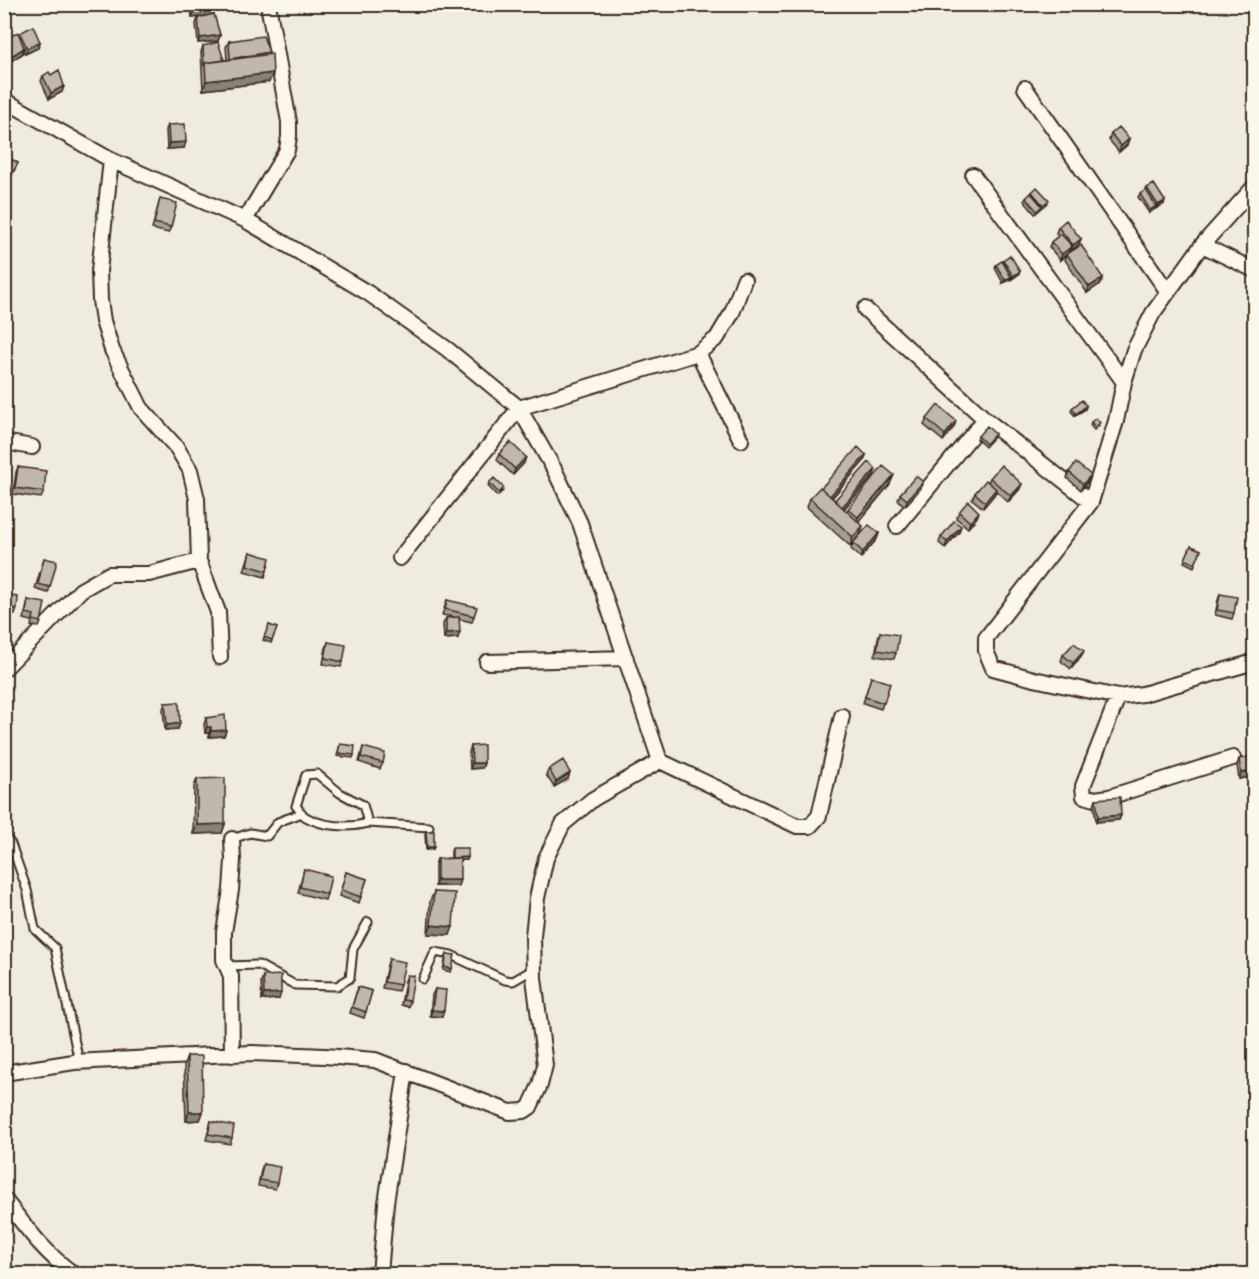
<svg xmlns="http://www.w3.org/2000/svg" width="1259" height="1279" font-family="Mali,sans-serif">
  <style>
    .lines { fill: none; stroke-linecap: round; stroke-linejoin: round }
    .service-casing { stroke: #3b2a1e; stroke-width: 11 }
    .minor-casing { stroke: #3b2a1e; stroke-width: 18 }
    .service { stroke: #fbf7ec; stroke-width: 7 }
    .minor { stroke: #fbf7ec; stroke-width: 14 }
    .wall { fill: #a59e95; stroke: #3b2a1e; stroke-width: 1.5 }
    .shaded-wall { fill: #868179; stroke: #3b2a1e; stroke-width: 1.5 }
    .building { fill: #c0b8ad; stroke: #3b2a1e; stroke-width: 1.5 }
  </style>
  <rect width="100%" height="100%" fill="#f0ebe0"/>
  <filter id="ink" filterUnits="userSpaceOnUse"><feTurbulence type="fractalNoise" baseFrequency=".0167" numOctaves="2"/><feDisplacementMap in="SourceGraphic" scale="12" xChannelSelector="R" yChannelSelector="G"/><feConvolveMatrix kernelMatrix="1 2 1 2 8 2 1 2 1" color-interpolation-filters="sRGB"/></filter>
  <g filter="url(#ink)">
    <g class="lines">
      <defs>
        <path id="service" d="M317 774 340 793 363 805 368 823C350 828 323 827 306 817 302 815 299 809 296 806L306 775Z
          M368 823 429 827
          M4 836 11 844 27 890 35 929 55 948 79 1062
          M232 839 250 833 267 836 278 822 302 813
          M227 966 259 965 295 985 337 986 350 978 353 949 368 922
          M423 979 435 952 451 955 505 980 513 981 534 969"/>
        <path id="minor" d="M1025 88 1168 292
          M4 100 111 160 245 220 368 293 447 349 519 408 554 469 580 523 660 761 797 826H810L819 816 842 716
          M111 160 99 271 100 300 103 321 112 350 141 408 177 448 190 470 197 499 199 561 218 612 220 657
          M973 175 1124 382
          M1254 187 1202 245 1153 313 1134 350 1124 382 1116 421 1091 502 986 638V651L993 668 1034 679 1118 697 1143 694 1254 662
          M245 220 287 150 289 136V122L268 4
          M1202 245 1254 270
          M865 309 985 419 1091 502
          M698 353 741 440
          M4 442 32 447
          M897 526 985 419
          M400 558 519 408 698 353 717 338 732 313 744 280
          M487 662 626 658
          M4 669 81 590 109 574H149L199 561
          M1118 697 1083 786 1084 796 1095 799 1109 797 1233 758
          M232 1055 231 976 224 960V932L231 890 233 860 232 839
          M4 1073 74 1062 252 1053 325 1056 375 1060 510 1112 524 1111 530 1107 540 1085 545 1065 534 978 533 936 537 898 546 858 563 824 593 799 660 761
          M4 1199C25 1226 46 1255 74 1274
          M380 1274 386 1203 406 1071"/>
      </defs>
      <!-- service casing -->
      <use href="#service" class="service-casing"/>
      <!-- minor casing -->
      <use href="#minor" class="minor-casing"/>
      <!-- service -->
      <use href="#service" class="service"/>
      <!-- minor -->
      <use href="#minor" class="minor"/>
    </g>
    <!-- wall -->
    <path class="wall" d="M191 4H214L213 14 220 35 218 41 198 43 196 24 198 18 204 16 192 18Z
      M20 33 40 42 38 48 25 54 23 50 22 54 5 65 4 40 19 36Z
      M229 41 268 55 269 82 203 90 201 52 203 46 224 60H227L226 47Z
      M51 75 64 86 62 92 49 99 41 81 43 76Z
      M168 125 184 148 167 149 166 130Z
      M1111 134 1127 145 1119 152 1109 140Z
      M4 155 18 163 8 183 4 181Z
      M1147 188 1164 204 1157 208 1156 207 1155 209 1149 213 1138 197 1140 194 1146 191Z
      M1032 192 1048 203 1042 208 1041 207V209L1035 214 1024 201 1026 198 1031 194Z
      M160 199 171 227 168 233 152 229Z
      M1058 227 1079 244 1071 251 1070 250 1069 252 1060 260 1049 247 1051 242 1058 236 1056 233Z
      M1067 254 1103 278 1100 284 1087 293 1065 260Z
      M1003 260 1020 271 1019 274 1012 279 1011 277 1010 280 1003 283 995 268 996 265 1002 261Z
      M4 278 9 295 6 304H4Z
      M1086 406 1085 409 1075 416 1071 411 1072 408Z
      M927 419 954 427 943 441 924 425Z
      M1091 422 1099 426 1094 430 1090 425Z
      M995 434 994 437 985 447 977 439 978 436Z
      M499 454 524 463 513 475 497 460Z
      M866 455 864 461 832 498 835 500 874 475 844 509 847 511 848 509 890 484 859 522 860 535 879 533 877 539 861 558 851 549 853 543 850 546 807 507 810 498 821 488Z
      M18 467 44 492 41 498 13 494 16 472Z
      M1069 472 1088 481 1081 490 1067 478Z
      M990 478 1022 484 1019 490 1008 502 996 491 994 495 983 508 972 499 975 493 988 482Z
      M923 482 921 488 905 506 898 500 900 494Z
      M489 483 503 491 497 496 488 486Z
      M959 512 977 517 968 528 956 518Z
      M959 532 945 548 939 543 941 537Z
      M1191 546 1201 550 1194 567 1184 562Z
      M250 552 267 571 265 577 244 571Z
      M44 558 50 587 48 593 35 589Z
      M1220 594 1234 613 1232 619 1215 615 1218 600Z
      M28 600 41 622 39 627 31 626 32 621 24 619Z
      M447 600 474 616 472 622 459 619 458 638 444 639 443 624 446 618 454 617 442 615Z
      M269 625 277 628 271 643 263 640Z
      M880 632 896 653 894 659 875 656 878 638Z
      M328 642 343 662 341 667 323 664 326 648Z
      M1063 655 1081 657 1071 669 1061 661Z
      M871 677 890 683 881 709 863 703Z
      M165 703 180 723 178 729 165 730 163 709Z
      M206 718 226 730 224 736 209 737V733H205L204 724Z
      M340 744 354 755 353 758 337 756Z
      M471 746 484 763 482 768 470 769 469 752Z
      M363 747 383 763 380 769 359 762Z
      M1254 756V776L1239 779 1237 765 1239 759Z
      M549 769 568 779 554 787 546 775Z
      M197 779 225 824 222 833 193 834 194 787Z
      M1096 799 1121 815 1119 820 1096 822 1094 805Z
      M426 831 433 849 426 850 425 834Z
      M452 848 468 857 467 860H460L458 886H435V864L437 859 451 858V851Z
      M304 869 327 894 325 900 298 893Z
      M346 872 367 879 359 903 339 896Z
      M434 892 450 935 428 934 430 901Z
      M446 957 452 969 451 972 443 970Z
      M389 959 400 985 398 991 382 988 387 965Z
      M407 975 410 1001 408 1007 401 1005 405 981Z
      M263 976 279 999 262 1000 261 982Z
      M358 987 372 991 364 1018 350 1013Z
      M435 989 442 1017 430 1016 432 995Z
      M187 1056 203 1112 200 1120 186 1121 184 1065Z
      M211 1121 232 1138 230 1144 206 1140Z
      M263 1164 277 1183 275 1189 258 1186 261 1170Z"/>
    <!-- shaded-wall -->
    <path class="shaded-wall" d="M215 9 213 15 192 18 194 12Z
      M220 35 218 41 198 43 200 38Z
      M40 42 38 48 25 54 27 48Z
      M24 48 22 54 5 65 7 59Z
      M269 52 267 58 230 59Z
      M273 73 269 82 203 90 206 81Z
      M64 86 62 92 49 99 51 93Z
      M1129 139 1127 145 1119 152 1121 146Z
      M186 142 184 148 167 149 169 143Z
      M1165 201 1164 204 1157 208 1158 205Z
      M1156 206 1155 209 1149 213 1150 210Z
      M1081 239 1079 244 1071 251 1073 245Z
      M1072 246 1069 252 1060 260 1062 254Z
      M1020 271 1019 274 1012 279 1013 276Z
      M1011 277 1010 280 1003 283 1005 280Z
      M1103 278 1100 284 1087 293 1089 287Z
      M1086 406 1085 409 1075 416 1076 414Z
      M956 421 954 427 943 441 945 435Z
      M866 455 864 461 827 503 829 497Z
      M526 457 524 463 513 475 515 469Z
      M876 469 874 475 839 514 841 508Z
      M894 475 890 484 855 526 858 517Z
      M1091 475 1088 481 1081 490 1083 484Z
      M923 482 921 488 905 506 907 500Z
      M1022 484 1019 490 1008 502 1011 496Z
      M996 489 994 495 983 508 985 502Z
      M979 512 977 517 968 528 970 522Z
      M863 526 860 535 850 546 853 537Z
      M961 526 959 532 945 548 947 542Z
      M879 533 877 539 861 558 863 552Z
      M4 607 17 609 15 615 4 614Z
      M460 632 458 638 444 639 446 633Z
      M1084 651 1081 657 1071 669 1073 663Z
      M180 723 178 729 165 730 167 725Z
      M207 727H211L209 733H205Z
      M226 730 224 736 209 737 211 731Z
      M472 763H484L482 768 470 769Z
      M1254 771V776L1239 779 1241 773Z
      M570 773 568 779 554 787 556 782Z
      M1121 815 1119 820 1096 822 1098 817Z
      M225 824 222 833 193 834 197 825Z
      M427 847H434L433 849 426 850Z
      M468 857 467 860 451 861 452 858Z
      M437 880H460L458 886H435Z
      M431 925 453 927 450 935 428 934Z
      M281 993 279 999 262 1000 264 994Z
      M432 1010 444 1011 442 1017 430 1016Z
      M189 1112H203L200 1120 186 1121Z"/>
    <!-- building -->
    <path class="building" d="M194 4H214L215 9 194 12Z
      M214 14 220 35 200 38 198 18Z
      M33 26 40 42 27 48 20 33Z
      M18 32 24 48 7 59 4 54V40Z
      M263 36 269 52 230 59 229 41Z
      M218 42 224 60 205 63 204 66 203 46Z
      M272 54 273 73 206 81 205 63Z
      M59 70 64 86 51 93 43 76 49 72 51 75Z
      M185 124 186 142 169 143 168 125Z
      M1119 127 1129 139 1121 146 1111 134Z
      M4 155 18 163 10 177 4 174Z
      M1154 184 1165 201 1158 205 1147 188Z
      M1037 187 1049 200 1043 205 1032 192Z
      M1146 190 1156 206 1150 210 1140 194Z
      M1031 193 1042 206 1037 211 1026 198Z
      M160 199 177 203 171 227 154 223Z
      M1066 220 1081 239 1073 245 1058 227Z
      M1061 234 1072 246 1062 254 1051 242Z
      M1081 245 1103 278 1089 287 1067 254Z
      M1010 255 1020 271 1013 276 1003 260Z
      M1002 261 1011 277 1005 280 996 265Z
      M4 278H9V295H4Z
      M1082 400 1086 406 1076 414 1072 408Z
      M938 405 956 421 945 435 927 419Z
      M1096 418 1100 423 1095 427 1091 422Z
      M987 426 995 434 986 444 978 436Z
      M510 442 526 457 515 469 499 454Z
      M858 447 866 455 830 496 821 488Z
      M869 462 876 469 842 507 835 500Z
      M1076 463 1091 475 1083 484 1069 472Z
      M1001 465 1022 484 1011 496 990 478Z
      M883 466 894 475 858 517 848 509Z
      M18 467 46 471 44 492 15 488Z
      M916 476 923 482 907 500 900 494Z
      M494 478 504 488 499 493 489 483Z
      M986 480 996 489 985 502 975 493Z
      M820 487 863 526 853 537 810 498Z
      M968 501 979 512 970 522 959 512Z
      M954 521 961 526 947 542 941 537Z
      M869 525 879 533 863 552 853 543Z
      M1191 546 1201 550 1195 564 1185 559Z
      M250 552 270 558 267 571 247 565Z
      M44 558 57 561 50 587 38 584Z
      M1220 594 1237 597 1234 613 1217 610Z
      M4 595 18 597 17 609 4 607Z
      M28 600 45 603 41 622 33 620 34 615 26 613Z
      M447 600 477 607 474 616 445 609Z
      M459 617 460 632 446 633V618Z
      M269 625 277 628 272 640 264 637Z
      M880 632 899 635 896 653 877 650Z
      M328 642 346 645 343 662 325 658Z
      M1074 643 1084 651 1073 663 1063 655Z
      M871 677 890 683 884 703 865 697Z
      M179 702 180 723 167 725 165 703Z
      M225 715 226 730 211 731V727H207L206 718Z
      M340 744 355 746 354 755 338 753Z
      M484 745V763H472L471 746Z
      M363 747 385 753 383 763 361 757Z
      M1254 756V771L1241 773 1239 759Z
      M563 760 570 773 556 782 549 769Z
      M225 778V824L197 825V779Z
      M1120 797 1121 815 1098 817 1096 799Z
      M426 831H434V847H427Z
      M452 848H468V857L452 858Z
      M460 858V880H437V859Z
      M304 869 331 876 327 894 300 887Z
      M346 872 367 879 361 897 341 890Z
      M434 892 455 893 453 927 431 925Z
      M447 954 455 955 452 969 444 967Z
      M389 959 405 962 400 985 384 982Z
      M281 975V993L264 994 263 976Z
      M407 975 414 976 410 1001 403 1000Z
      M358 987 372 991 366 1012 352 1007Z
      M435 989 446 990 444 1011 432 1010Z
      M187 1056H202L203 1112H189Z
      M211 1121 234 1126 232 1138 208 1134Z
      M263 1164 280 1167 277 1183 260 1180Z
      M428 1272 440 1275H427Z"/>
  </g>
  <!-- margin -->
  <rect width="1259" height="1279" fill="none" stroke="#fbf7ec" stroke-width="24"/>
  <rect x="12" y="12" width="1235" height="1255" fill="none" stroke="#3b2a1e" stroke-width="2" filter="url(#ink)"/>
</svg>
